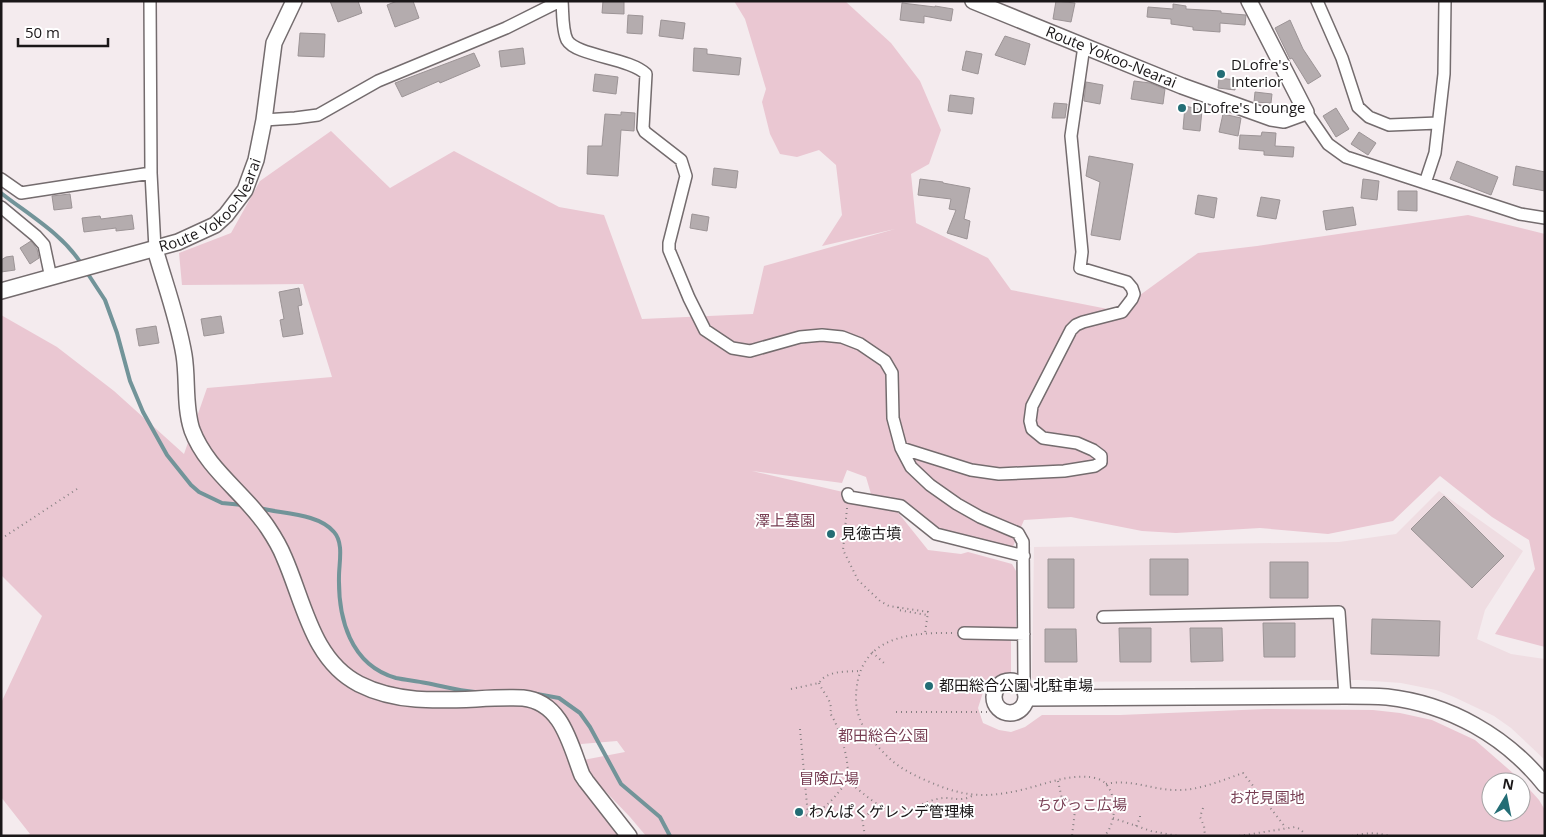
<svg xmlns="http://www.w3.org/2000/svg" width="1546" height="837" font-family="'Open Sans','Noto Sans JP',sans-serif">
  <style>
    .built { fill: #efdde2 }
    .green { fill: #eac7d2; fill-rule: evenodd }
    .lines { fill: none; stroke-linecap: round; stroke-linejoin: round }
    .stream { stroke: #729499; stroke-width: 4 }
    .building { fill: #b4acae; stroke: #9c9496 }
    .street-casing { stroke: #746c6e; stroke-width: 14 }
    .secondary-casing { stroke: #746c6e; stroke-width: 18 }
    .path { stroke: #868082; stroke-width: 2; stroke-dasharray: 1 4; stroke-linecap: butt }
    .street { stroke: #fff; stroke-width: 11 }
    .secondary { stroke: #fff; stroke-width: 15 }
    .poi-dot { fill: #236d75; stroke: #fff; stroke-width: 2 }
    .labels { text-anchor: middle; stroke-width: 4; stroke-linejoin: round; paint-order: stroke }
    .street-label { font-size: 15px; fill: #1a1718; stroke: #fff }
    .poi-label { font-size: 15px; fill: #1a1718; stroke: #fff; text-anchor: start }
    .park-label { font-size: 15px; fill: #783f54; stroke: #fff }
  </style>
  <rect width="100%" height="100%" fill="#f4ebee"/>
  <!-- built -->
  <path class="built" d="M1439 491 1523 551 1485 610 1477 639 1511 654 1545 659V760L1511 728 1494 716 1454 697 1436 690 1401 683 1359 680 1042 682 1032 678 1034 547 1339 542 1396 534Z"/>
  <!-- green -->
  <path class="green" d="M734 1H845L891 43 920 81 941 130 929 164 911 174 916 223 988 258 1011 290 1118 311 1198 253 1257 246 1468 215 1545 234V647L1495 634 1535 569 1529 540 1492 517 1440 476 1393 521 1328 534 1260 528 1176 533 1142 531 1071 517 1024 520 1012 549 939 531 903 500 871 494 866 477 847 470 842 483 752 471 843 492 844 502 896 510 928 550 961 554 968 552 1012 564 1016 571V631H1011V674L994 677 985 686 978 708 983 723 999 730 1011 732 1025 727 1042 715H1120L1266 709 1373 710 1400 713 1432 720 1475 740 1522 781 1539 800 1545 810V836H646L630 817 584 769 629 836H23L30 834 1 797V703L42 616 1 575V315L57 347 114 391 184 454 207 388 332 377 303 284 182 285 179 253 231 233 260 181 331 131 390 188 454 151 559 207 604 215 642 319 753 314 764 266 895 229 822 246 842 215 836 165 819 150 797 157 780 154 770 134 762 102 766 89 745 19ZM617 741 625 752 578 761 575 756 581 744ZM1491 782H1521V812H1491Z"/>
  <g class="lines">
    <!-- stream -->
    <path class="stream" d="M1 193C29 215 64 235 82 265
      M86 271 105 300 117 333 130 381 143 412 167 455 191 485 199 492 222 503 243 505
      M259 508C282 514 318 513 334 532 344 543 339 563 339 576 338 618 350 665 396 678 406 680 416 681 426 683 442 686 459 691 475 692
      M537 694 559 698 580 713 590 727 621 784 660 817 670 836"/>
  </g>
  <!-- building -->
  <path class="building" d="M330 1H358L362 13 338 22Z
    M397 1H413L419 18 395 27 387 5Z
    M603 1H624V14L602 13Z
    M1056 1 1075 3 1071 22 1053 19Z
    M902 3 935 7V6L953 9 951 21 924 16V23L900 20Z
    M1173 4 1186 6V9L1221 11V13L1246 15 1245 25 1220 23V32L1193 30V27L1171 24V19L1147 17 1148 7 1173 9Z
    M628 15 643 16 642 34 627 33Z
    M661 20 685 23 683 39 659 36Z
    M1290 20 1303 49 1321 76 1308 84 1292 58 1290 59 1275 28Z
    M300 33 325 34 324 57 298 56Z
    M1005 36 1030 44 1025 65 995 55Z
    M523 48 525 64 501 67 499 51Z
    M694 48 707 49V54L741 58 739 75 693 71Z
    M966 51 982 54 978 74 962 70Z
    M474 53 480 66 440 83 439 81 402 97 395 83Z
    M595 74 618 77 616 94 593 91Z
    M1219 78 1236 80 1235 90 1218 88Z
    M1134 81 1150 83 1165 89 1163 104 1131 99Z
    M1086 82 1103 85 1100 104 1084 101Z
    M1255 92 1272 94 1271 103 1254 102Z
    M950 95 974 98 972 114 948 111Z
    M1054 103 1067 104 1065 118H1052Z
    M1185 106 1202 110 1200 131 1183 129Z
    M1336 108 1349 129 1336 137 1323 116Z
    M621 112 635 113 634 131 621 130 618 176 587 174 588 146H602L605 114 621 115Z
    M1223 114 1241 118 1238 136 1219 132Z
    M1262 132 1276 133 1275 146 1294 147 1293 157 1264 155V151L1239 149 1240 135 1261 136Z
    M1359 132 1376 143 1368 155 1351 144Z
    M1089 156 1133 164 1120 240 1091 235 1100 182 1086 176Z
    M1457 161 1498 177 1491 195 1450 179Z
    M1516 166 1545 172V191L1513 185Z
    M714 168 738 171 736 188 712 185Z
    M920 179 943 182V183L970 188 964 219 970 221 967 239 947 233 956 210 949 209 951 199 918 195Z
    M1363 179 1379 181 1377 200 1361 198Z
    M1398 191H1417V211L1398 210Z
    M70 194 72 208 54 210 52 196Z
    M1198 195 1217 198 1214 218 1195 214Z
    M1261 197 1280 200 1276 219 1257 216Z
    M1353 207 1356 225 1326 230 1323 211Z
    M692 214 709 217 707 231 690 228Z
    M132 215 134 229 116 231V228L84 232 82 218 100 216 101 219Z
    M31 241 37 249 39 258 30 264 20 248Z
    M13 256 15 270 1 272V260L6 257Z
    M299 288 302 305 298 306 303 334 283 337 280 320 284 319 279 292Z
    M221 316 224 333 204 336 201 319Z
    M156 326 159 343 139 346 136 329Z
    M1444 496 1504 556 1472 588 1411 529Z
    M1048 559H1074V608H1048Z
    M1150 559H1188V595H1150Z
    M1270 562H1308V598H1270Z
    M1372 619 1440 621 1439 656 1371 654Z
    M1263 623H1295V657H1264Z
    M1119 628H1151V662H1120Z
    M1190 628H1222L1223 661 1191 662Z
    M1045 629H1076L1077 662H1045Z"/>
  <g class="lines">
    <defs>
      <path id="street" d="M150 1 151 173 155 249
        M562 1C563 13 562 30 567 40 576 56 630 58 646 74L643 128 645 132 681 160 686 176 669 243V250L689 298 705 330 732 348 750 351 800 337 822 335 842 337 860 344 885 361 892 373 893 418 901 448 911 467 930 485 957 504 980 517 1018 533 1023 542 1024 678 1022 686
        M1317 1 1342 58 1358 107 1369 117 1389 125 1438 123
        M1306 112 1328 144 1346 157 1520 214 1545 218
        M264 120 295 118 318 115 378 81 506 28 560 1
        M1 179 21 193 151 173
        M1425 183 1435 153 1444 74 1445 1
        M1 207 36 236 44 245 51 278
        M901 448 971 470 999 474 1064 471 1095 466 1101 462V456L1093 450 1077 443 1043 438 1032 429 1030 421 1032 406 1071 330 1076 325 1083 322 1122 312 1132 299 1134 294 1132 288 1127 282 1080 268 1082 252 1071 136 1084 46
        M848 494 849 497 901 506 936 534 1024 556
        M1103 617 1339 612 1345 696
        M964 633 1024 634"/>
      <g id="secondary">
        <path id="s1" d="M973 1 1182 86 1271 118 1284 120 1306 112 1249 1"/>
        <path d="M155 249C165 284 178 319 184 355 188 379 184 406 192 430 207 470 245 493 268 528 274 537 280 547 284 557 304 602 312 660 359 684 410 710 469 696 523 698 562 702 570 744 582 775L586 781 629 836"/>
        <path id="s2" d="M1 291 178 242 215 225 226 215 245 190 256 160 264 120 274 43 294 1"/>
        <circle cx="1010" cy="697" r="16"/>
        <path d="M1027 698 1345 696C1359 696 1373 696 1387 697 1449 704 1506 736 1545 785"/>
      </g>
    </defs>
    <!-- street casing -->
    <use href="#street" class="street-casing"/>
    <!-- secondary casing -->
    <use href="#secondary" class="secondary-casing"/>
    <!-- path -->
    <path class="path" d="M847 508 843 550 858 580 880 601 889 606 928 612 925 633
      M1 539 77 489
      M898 607V610L927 615
      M952 633C902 632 855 640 856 701 857 722 870 739 884 753 896 766 909 773 925 780 961 796 982 799 1021 790 1043 785 1065 775 1088 777 1093 777 1101 779 1105 783 1118 796 1116 825 1104 836
      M872 652 885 664
      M819 683C823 693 834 702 830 713 840 728 851 764 847 781 865 793 884 817 908 810 918 807 927 801 937 799 952 795 957 804 974 795
      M791 689 819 683C827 670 846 672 859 671
      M896 712H990
      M800 729 808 816
      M1058 781 1062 799 1076 802 1072 836
      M1106 784C1131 778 1154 791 1179 790 1200 790 1223 780 1243 773L1286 828
      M1203 808 1200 817 1204 826 1205 836
      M796 817C823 815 831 801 847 782
      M1113 818 1151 831 1178 836
      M1136 826 1140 818V812
      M865 836 862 818 880 806
      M1239 836 1295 827 1300 829 1303 832V836
      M1352 836C1366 833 1375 832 1389 836"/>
    <!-- street -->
    <use href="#street" class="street"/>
    <!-- secondary -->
    <use href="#secondary" class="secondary"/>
  </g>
  <!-- markers -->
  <g class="poi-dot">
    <circle cx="1221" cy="74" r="5"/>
    <circle cx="1182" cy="108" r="5"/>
    <circle cx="831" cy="534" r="5"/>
    <circle cx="929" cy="686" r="5"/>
    <circle cx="799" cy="812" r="5"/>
  </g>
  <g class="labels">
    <!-- street labels -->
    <g class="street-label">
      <text dy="5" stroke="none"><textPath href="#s1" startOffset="149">Route Yokoo-Nearai</textPath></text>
      <text dy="5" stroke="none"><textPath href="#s2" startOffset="234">Route Yokoo-Nearai</textPath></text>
    </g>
    <!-- poi labels -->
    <g class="poi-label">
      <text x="1231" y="70">DLofre's<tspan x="1231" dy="17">Interior</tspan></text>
      <text x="1192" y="113">DLofre's Lounge</text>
      <text x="841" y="539">見徳古墳</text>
      <text x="939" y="691">都田総合公園 北駐車場</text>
      <text x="809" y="817">わんぱくゲレンデ管理棟</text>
    </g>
    <!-- park labels -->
    <g class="park-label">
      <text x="785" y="526">澤上墓園</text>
      <text x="883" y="741">都田総合公園</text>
      <text x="829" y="784">冒険広場</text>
      <text x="1267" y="803">お花見園地</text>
      <text x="1082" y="810">ちびっこ広場</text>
    </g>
  </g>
  <!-- border -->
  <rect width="1546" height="837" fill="none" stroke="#1a1718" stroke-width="5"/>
  <!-- north arrow -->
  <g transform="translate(1506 797) rotate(10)"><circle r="24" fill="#ffffff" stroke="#a3a2a3"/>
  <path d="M0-4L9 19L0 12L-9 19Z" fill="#236d75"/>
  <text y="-8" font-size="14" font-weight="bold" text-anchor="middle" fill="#1a1718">N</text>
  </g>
  <!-- scale -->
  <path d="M18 38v8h90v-8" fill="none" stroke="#1a1718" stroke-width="2.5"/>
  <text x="25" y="38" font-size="15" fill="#1a1718" stroke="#ffffff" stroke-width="4" paint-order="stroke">50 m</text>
</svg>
